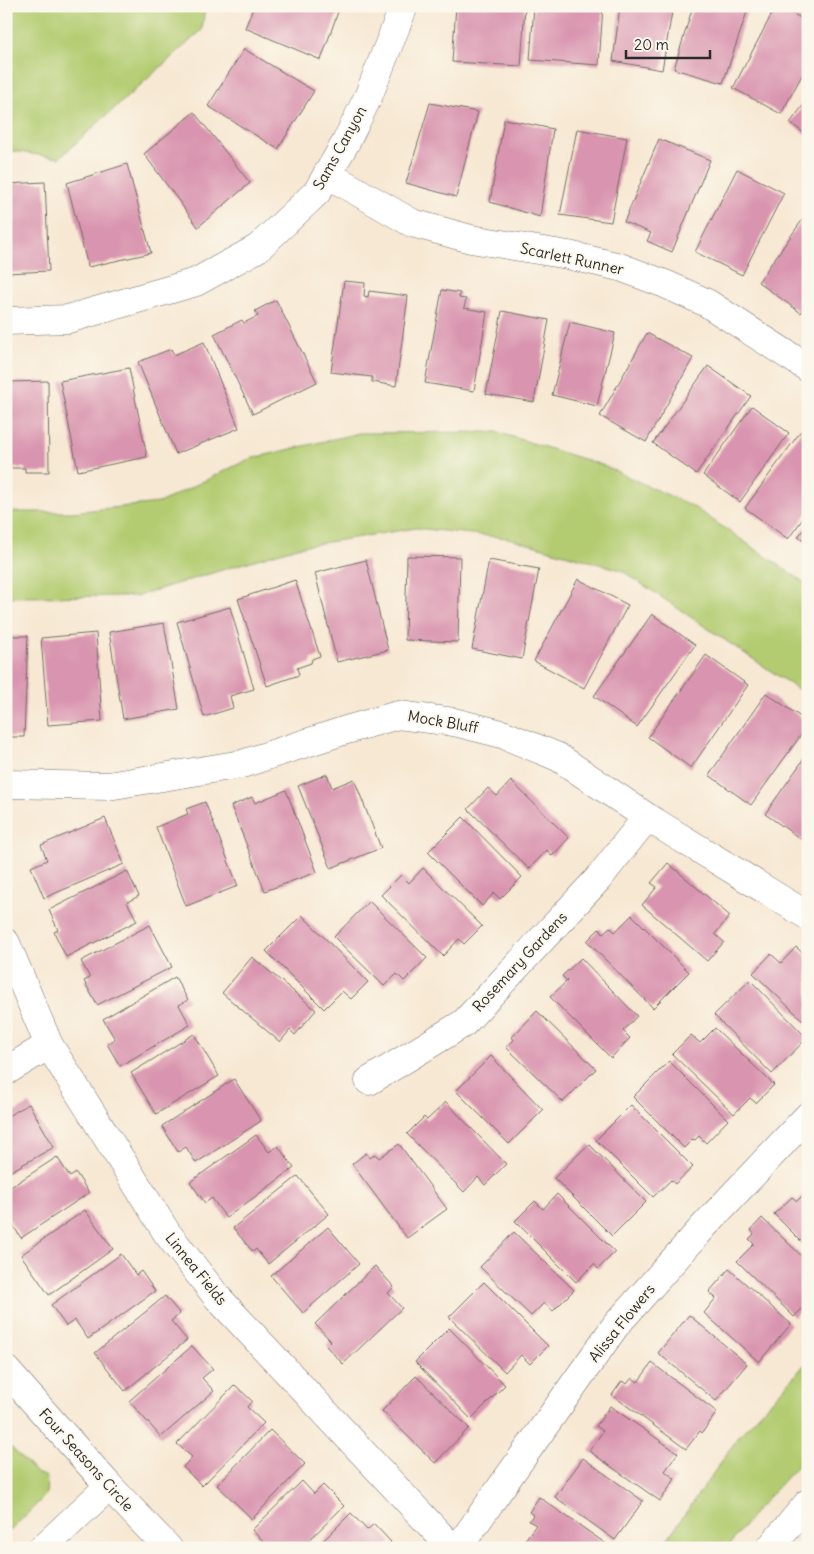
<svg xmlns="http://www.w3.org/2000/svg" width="814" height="1554" font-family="Delius,sans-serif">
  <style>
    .grass { fill: #b3cc71; stroke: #6f7c4e }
    .building { fill: #d994af }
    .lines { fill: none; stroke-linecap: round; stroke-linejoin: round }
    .minor-casing { stroke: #726d66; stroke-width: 29 }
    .minor { stroke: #fff; stroke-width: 28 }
    .labels { text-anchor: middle; stroke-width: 4; stroke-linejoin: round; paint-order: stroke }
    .street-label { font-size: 15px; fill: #2b2b2b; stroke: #fbf7ec }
  </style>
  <rect width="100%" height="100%" fill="#fbf7ec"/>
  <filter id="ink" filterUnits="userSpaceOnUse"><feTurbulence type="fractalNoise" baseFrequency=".02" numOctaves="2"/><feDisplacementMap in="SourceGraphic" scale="10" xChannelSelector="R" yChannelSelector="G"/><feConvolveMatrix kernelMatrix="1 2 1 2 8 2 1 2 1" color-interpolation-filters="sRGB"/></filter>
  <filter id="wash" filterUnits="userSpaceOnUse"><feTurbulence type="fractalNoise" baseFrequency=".0096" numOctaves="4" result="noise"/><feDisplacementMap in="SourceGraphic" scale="20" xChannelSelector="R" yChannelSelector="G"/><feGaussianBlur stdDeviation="1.12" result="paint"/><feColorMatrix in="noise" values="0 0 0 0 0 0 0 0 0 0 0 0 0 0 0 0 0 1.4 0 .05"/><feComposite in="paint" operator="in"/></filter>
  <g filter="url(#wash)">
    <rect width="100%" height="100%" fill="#f7e8d3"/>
    <!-- grass -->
    <path class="grass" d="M6 6H205L202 30 59 158 6 150Z
      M497 432 602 465 692 506 808 585V696L621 570 508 538 416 528 297 547 137 596 6 597V512H72L159 503 249 459 359 433Z
      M808 1361V1454L757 1509 727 1548H661L740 1435Z
      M6 1442 36 1473 47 1477 46 1495 6 1535Z"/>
    <g id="blocks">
      <!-- building -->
      <path class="building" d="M254 6H340L321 60 245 28Z
        M456 6H525L521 66 452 62Z
        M534 6H603L599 65 530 60Z
        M620 6H673L662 70 613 61Z
        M693 6H749L723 83 674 69Z
        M776 6H779L808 22V64L781 114 733 88Z
        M244 49 314 91 278 149 208 106Z
        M808 99V136L790 123Z
        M430 103 478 112 456 197 406 183Z
        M194 112 250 183 198 227 144 154Z
        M504 119 553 129 540 217 490 202Z
        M577 129 627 138 611 222 560 215Z
        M659 139 710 160 672 252 647 241 651 233 624 222Z
        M127 164 151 253 88 267 67 183Z
        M737 169 784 193 742 275 695 252Z
        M45 182 49 271 6 273V184Z
        M808 212V303L801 313 758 282Z
        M344 281 365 283 364 296 368 297 369 291 408 296 396 386 372 382V377L331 372Z
        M442 290 460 293 459 298 466 299 464 308 487 312 474 391 425 383Z
        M276 300 317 382 253 414 214 334 242 320 244 323 258 316 255 311Z
        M502 311 549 320 534 402 486 394Z
        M570 322 615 333 597 406 552 395Z
        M647 333 693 358 646 442 600 416Z
        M204 342 239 428 176 454 138 362 171 349 174 355Z
        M708 366 751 396 696 474 653 443Z
        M129 368 147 457 78 471 60 381Z
        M48 381 49 472H25V468H6V387H9L8 382Z
        M752 406 789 433 740 502 703 475Z
        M801 431 808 436V512L788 539 745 508Z
        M808 523V544L798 537Z
        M407 556 460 557 458 642 405 640Z
        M366 560 388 650 337 662 315 573Z
        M489 560 539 569 522 659 472 649Z
        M578 579 628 605 584 688 534 661Z
        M295 580 320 656 312 659 311 663 297 668 299 675 267 686 238 599Z
        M230 607 254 689 230 696 233 708 204 717 177 622Z
        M652 614 695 645 637 727 594 696Z
        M164 623 179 709 123 719 109 632Z
        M96 633 102 721 48 725 41 638Z
        M6 636H28L24 737H6Z
        M706 655 748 685 691 768 648 737Z
        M766 693 808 722V725L751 805 709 775Z
        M808 753V844L765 814Z
        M327 774 332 788 354 779 381 848 331 868 298 786Z
        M511 781 569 838 552 856 547 850 529 869 468 809 488 788 497 796Z
        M286 790 317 872 265 891 231 806 252 797 255 803Z
        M205 802 238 886 186 906 156 827 188 814 186 809Z
        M463 817 522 877 500 899 494 893 482 906 428 852Z
        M105 818 124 864 44 898 31 867 47 860 41 845Z
        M668 863 730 916 715 934 724 942 707 961 642 905 657 887 651 883Z
        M423 868 482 926 464 944 459 939 443 956 381 895 401 875 409 883Z
        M127 871 139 896 127 902 137 921 66 957 54 932 58 930 49 910Z
        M369 901 427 958 404 981 397 974 384 986 334 937Z
        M302 915 368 982 351 999 342 991 324 1009 266 951Z
        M632 915 689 972 653 1008 587 941 600 928 603 933 610 927 615 932Z
        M150 925 172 967 97 1005 84 981 90 978 81 961Z
        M796 947 808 958V1025L753 973 771 954 781 963Z
        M252 957 316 1010 295 1035 290 1030 280 1042 222 993Z
        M581 958 637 1016 623 1031 630 1038 611 1058 550 997 567 981 562 976Z
        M175 977 188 1000 179 1005 190 1025 120 1066 107 1044 115 1039 103 1019Z
        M750 980 807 1038 772 1074 714 1015Z
        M537 1011 596 1069 563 1102 506 1047 514 1040 512 1037Z
        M715 1028 774 1085 756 1103 750 1098 734 1114 672 1054 691 1035 700 1043Z
        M194 1034 219 1076 156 1114 131 1073Z
        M491 1056 543 1110 509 1144 456 1091Z
        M669 1061 728 1120 706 1143 699 1136 695 1140 693 1139 684 1148 633 1097Z
        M234 1079 261 1121 196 1163 186 1147 178 1152 162 1126Z
        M446 1102 506 1164 485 1185 478 1177 464 1192 407 1134 424 1117 427 1120Z
        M29 1104 54 1147 6 1174V1117Z
        M631 1105 693 1167 675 1184 671 1180 653 1197 596 1140Z
        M256 1135 269 1152 278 1146 294 1168 226 1218 212 1198 205 1203 190 1182Z
        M399 1144 447 1209 407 1238 352 1164 366 1153 370 1158 375 1154 379 1158Z
        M589 1144 646 1202 612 1236 554 1178Z
        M57 1157 70 1177 76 1173 89 1193 21 1238 9 1219 6 1220V1190Z
        M298 1176 329 1214 268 1264 256 1249 253 1252 233 1228Z
        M808 1190V1248L774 1214 792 1197 797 1201Z
        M557 1194 615 1252 598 1269 594 1264 576 1282 515 1221 535 1201 543 1209Z
        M85 1210 113 1249 49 1295 21 1255Z
        M762 1218 808 1262V1303L794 1317 737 1261 754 1244 749 1239 754 1234 751 1230Z
        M328 1227 359 1264 303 1313 271 1276Z
        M514 1232 574 1290 553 1311 544 1303 531 1316 480 1267Z
        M121 1254 136 1275 141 1271 155 1291 88 1339 75 1320 66 1326 51 1305Z
        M375 1266 394 1287 388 1293 402 1308 343 1364 326 1346 331 1341 315 1324Z
        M729 1269 791 1324 759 1362 704 1313 716 1298 709 1292Z
        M484 1282 548 1346 530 1364 521 1355 505 1372 449 1317Z
        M165 1296 180 1314 171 1321 187 1340 125 1391 95 1353Z
        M689 1315 747 1364 716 1401 658 1353Z
        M449 1328 505 1385 471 1419 415 1362Z
        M192 1346 213 1369 202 1378 214 1391 161 1437 129 1401Z
        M652 1363 717 1412 702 1433 700 1431 686 1449 612 1395 622 1381 627 1384 632 1378 638 1382Z
        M416 1376 469 1428 435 1463 382 1411Z
        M235 1385 252 1401 247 1407 264 1423 202 1486 183 1467 192 1457 177 1444Z
        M610 1406 678 1453 665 1471 675 1479 660 1501 589 1451 603 1431 596 1426Z
        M270 1430 305 1464 252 1519 217 1485Z
        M583 1458 643 1501 615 1540 555 1497Z
        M302 1481 314 1494 323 1485 344 1506 301 1548H269L252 1530Z
        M539 1497 612 1548H527L522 1544 536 1525 529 1521 533 1515 529 1512Z
        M351 1513 367 1530 374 1524 391 1542 385 1548H316Z"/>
    </g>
  </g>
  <g filter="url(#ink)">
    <use href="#blocks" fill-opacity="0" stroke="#726d66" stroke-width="1"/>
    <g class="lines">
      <defs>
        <path id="minor" d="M327 174 412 223 471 239 568 255 620 267 665 284 707 303 808 368
          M6 321 68 319 196 282 258 248 317 192 346 142 368 97 404 6
          M6 784 108 786 242 764 343 731 398 715 454 722 502 734 558 757 647 817 808 916
          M6 943 49 1045 167 1233 218 1298 452 1548
          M6 1071 49 1045
          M369 1081 464 1023 598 879 647 817
          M6 1370 109 1486 168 1548
          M43 1548 109 1486
          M458 1548 616 1325 705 1225 808 1116
          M770 1548 808 1503"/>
      </defs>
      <!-- minor casing -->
      <use href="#minor" class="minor-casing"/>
      <!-- minor -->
      <use href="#minor" class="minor"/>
    </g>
  </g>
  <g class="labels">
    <!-- street labels -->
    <g class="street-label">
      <text transform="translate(340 148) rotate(-61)" y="5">Sams Canyon</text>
      <text transform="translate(572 259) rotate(12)" y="5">Scarlett Runner</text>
      <text transform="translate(443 722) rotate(10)" y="5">Mock Bluff</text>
      <text transform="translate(520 962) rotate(-47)" y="5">Rosemary Gardens</text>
      <text transform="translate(196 1269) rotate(51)" y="5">Linnea Fields</text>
      <text transform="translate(622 1323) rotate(-51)" y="5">Alissa Flowers</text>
      <text transform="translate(86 1460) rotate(48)" y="5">Four Seasons Circle</text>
    </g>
  </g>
  <!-- margin -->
  <rect width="814" height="1554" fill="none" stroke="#fbf7ec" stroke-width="25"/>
  <!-- scale -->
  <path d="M626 50v8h84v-8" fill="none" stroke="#2b2b2b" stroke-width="2.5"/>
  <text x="634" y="50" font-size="15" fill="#2b2b2b" stroke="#fbf7ec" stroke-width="4" paint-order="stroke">20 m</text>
</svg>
